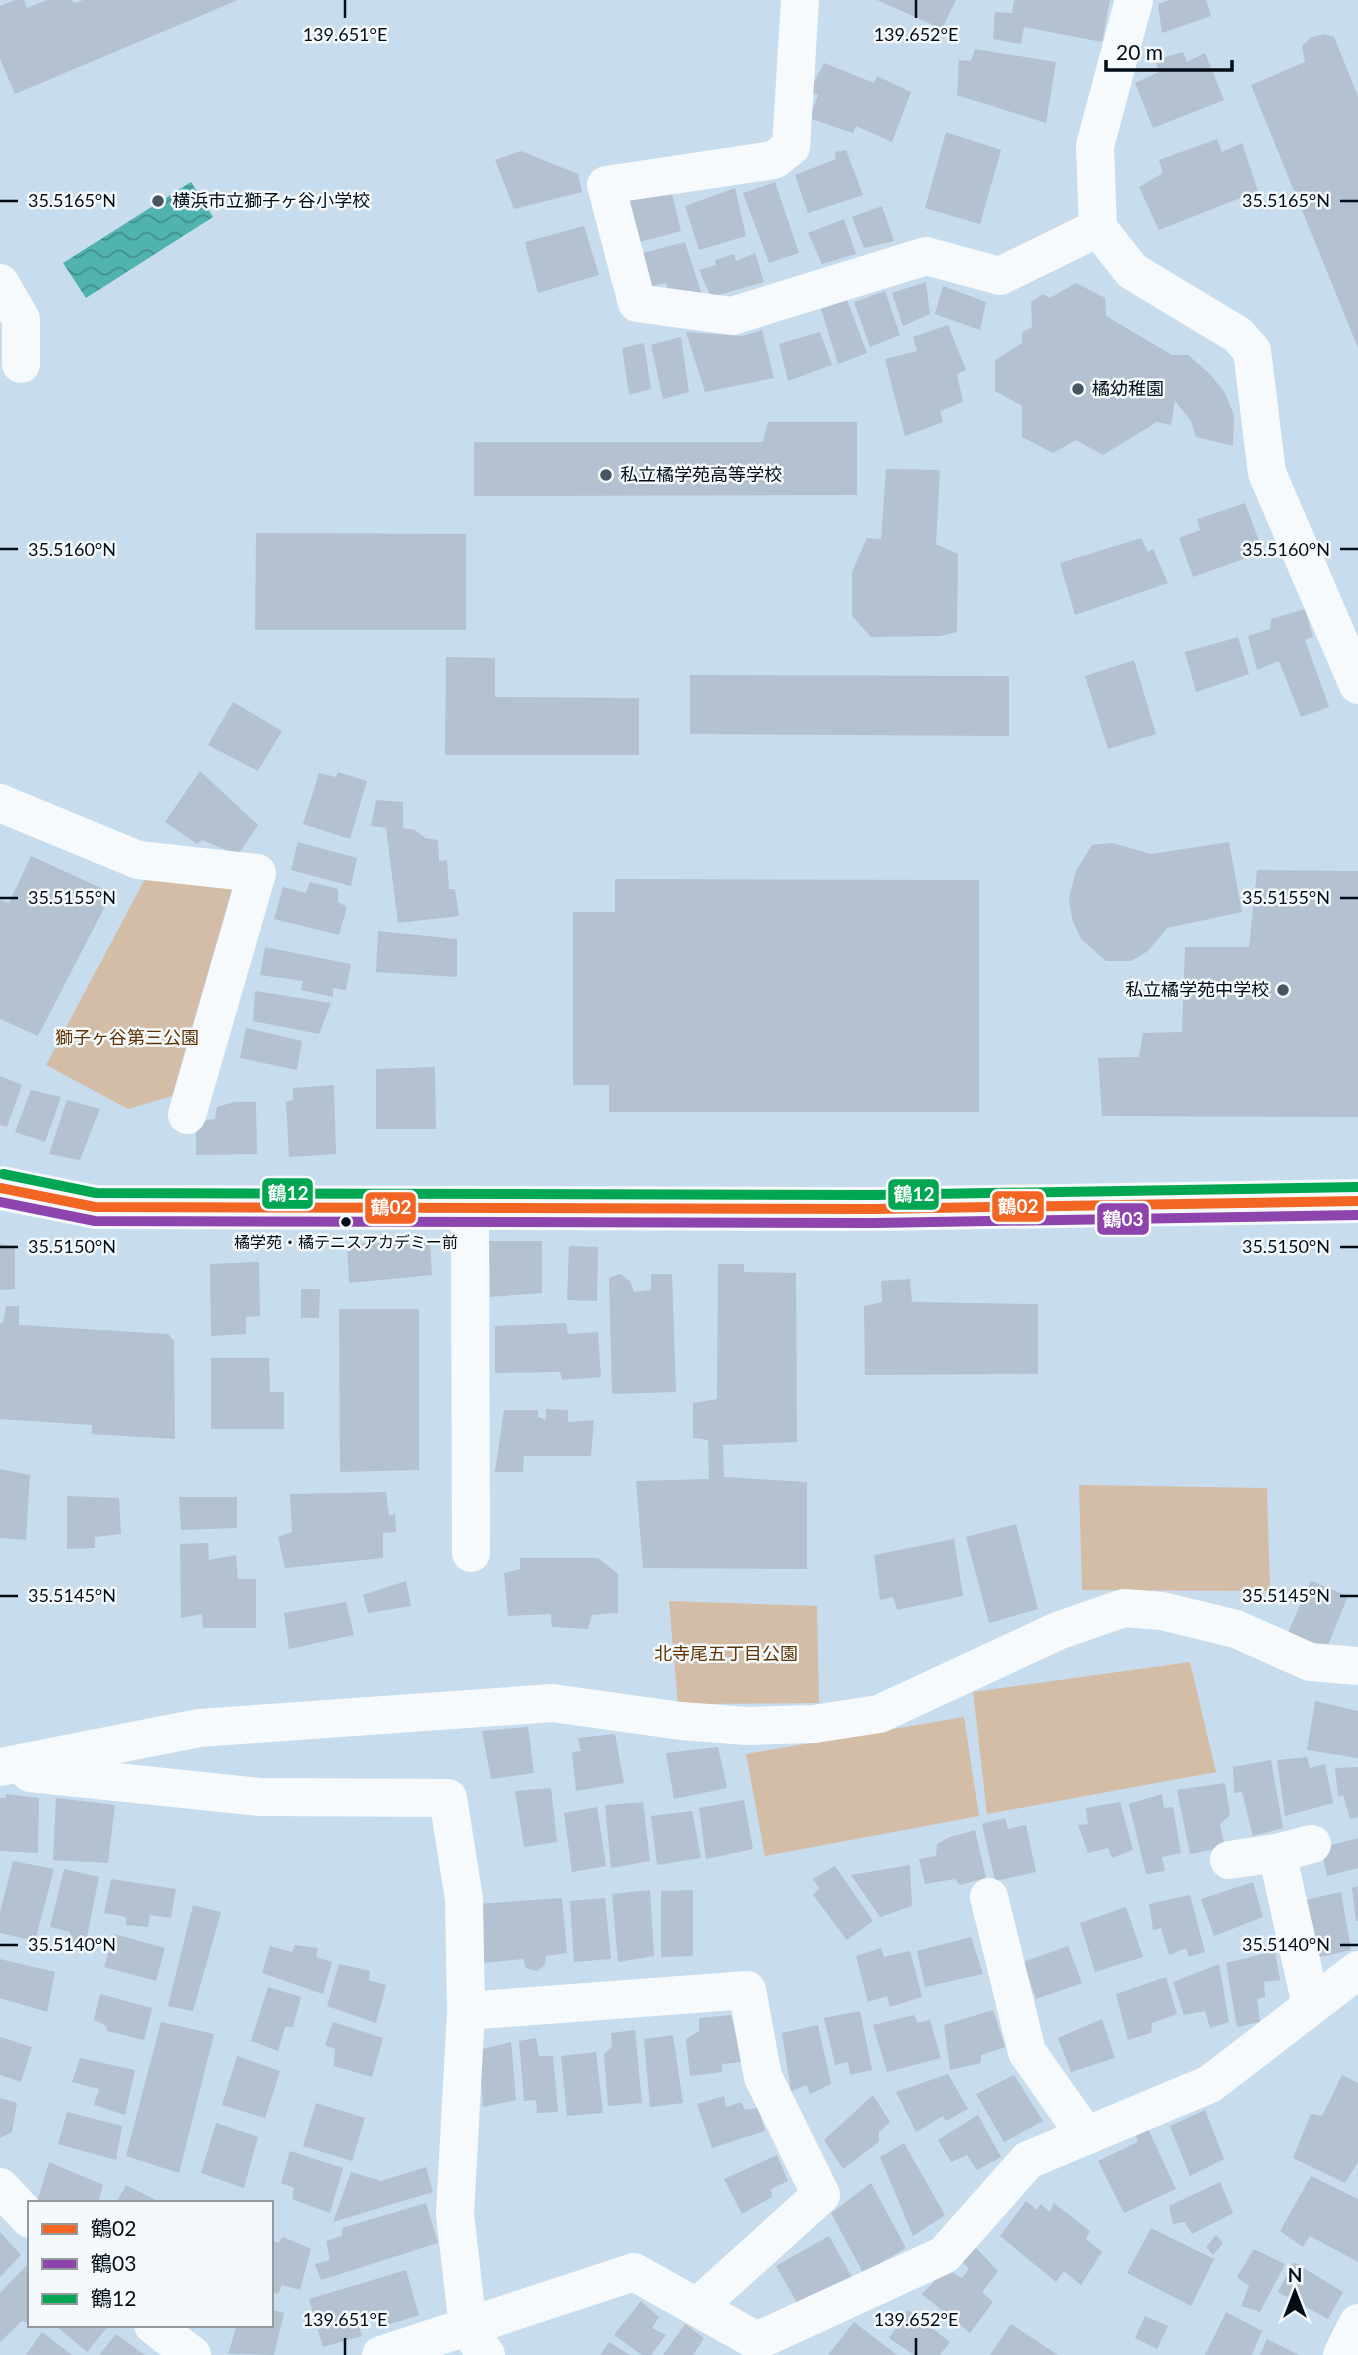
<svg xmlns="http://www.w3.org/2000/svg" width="1358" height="2355" font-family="Lato,'Noto Sans JP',sans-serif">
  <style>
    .park { fill: #d3bda7 }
    .water { fill: url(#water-waves) }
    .building { fill: #b4c1d0 }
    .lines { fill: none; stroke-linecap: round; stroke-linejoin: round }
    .minor { stroke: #f7fafc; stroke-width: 38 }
    .bus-1-casing { stroke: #f5f9fc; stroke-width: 16 }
    .bus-2-casing { stroke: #f5f9fc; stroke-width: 16 }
    .bus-3-casing { stroke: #f5f9fc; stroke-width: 16 }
    .bus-1 { stroke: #f26522; stroke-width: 10 }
    .bus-2 { stroke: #8e44ad; stroke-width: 10 }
    .bus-3 { stroke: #00a651; stroke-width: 10 }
    .ticks { fill: none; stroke: #020d17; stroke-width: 2.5 }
    .poi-dot { fill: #475562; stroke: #f5f9fc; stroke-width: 2.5 }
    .bus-dot { fill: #020d17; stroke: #f5f9fc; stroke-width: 2.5 }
    .labels { text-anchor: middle; stroke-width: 5; stroke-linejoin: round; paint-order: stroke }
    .bus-label { font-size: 16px; fill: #020d17; stroke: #f5f9fc }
    .poi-label { font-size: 18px; fill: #020d17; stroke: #f5f9fc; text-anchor: start }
    .park-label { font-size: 18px; fill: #5f3603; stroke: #f5f9fc }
    .ticks-label { font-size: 18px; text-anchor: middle; fill: #020d17; stroke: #f5f9fc; stroke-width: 5; stroke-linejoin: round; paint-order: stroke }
    .line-badge { stroke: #f5f9fc; stroke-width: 2.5 }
    .badge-label { font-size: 19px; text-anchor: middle; font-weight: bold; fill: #fff }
  </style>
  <defs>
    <pattern id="water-waves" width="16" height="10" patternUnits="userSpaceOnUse" patternTransform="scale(1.75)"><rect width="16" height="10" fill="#51b3af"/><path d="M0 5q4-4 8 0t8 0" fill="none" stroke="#41908d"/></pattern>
  </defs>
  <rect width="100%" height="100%" fill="#c7dced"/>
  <!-- park -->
  <path class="park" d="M146 877 233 886 172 1096 128 1109 46 1065Z
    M1079 1485 1267 1488 1270 1591 1082 1590Z
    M669 1601 817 1606 819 1703 678 1704Z
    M1190 1662 1216 1772 987 1814 973 1692Z
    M964 1717 979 1816 765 1856 746 1754Z"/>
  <!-- water -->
  <path class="water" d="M191 182 213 217 86 298 63 263Z"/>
  <!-- building -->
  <path class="building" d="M15 0H24L27 8 47 0H71L75 3 83 0H238L15 94 0 59V6Z
    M877 0H956L942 29Z
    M1014 0H1110L1102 42 1024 27 1021 44 993 39 995 12 1012 13Z
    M1169 0H1206L1211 16 1162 33 1158 4Z
    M1325 34 1334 37 1358 96V348L1251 85 1305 62 1302 46 1312 37Z
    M975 49 1056 62 1046 123 957 95 959 60 971 61Z
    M1183 52 1187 62 1205 53 1224 100 1153 128 1135 83 1159 72 1155 60Z
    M824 63 874 83 877 76 911 92 892 142 856 126 853 133 809 118 818 95 809 92Z
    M946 132 1001 150 980 224 925 208Z
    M1217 139 1222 152 1242 143 1258 191 1159 230 1139 187 1163 173 1159 160Z
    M846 150 863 195 808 213 795 175 836 159 835 152Z
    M521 151 578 174 582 192 514 209 495 160Z
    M669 182 681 231 636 243 624 193Z
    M775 182 799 253 769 263 743 193Z
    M735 188 746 236 699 250 685 206Z
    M882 206 894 241 864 248 852 217Z
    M844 219 856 254 822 264 808 233Z
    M584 226 599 275 538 293 525 242Z
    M685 242 702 295 670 296 666 283 646 288 639 254Z
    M755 253 764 282 711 297 699 270 716 265 715 260 734 254 736 261Z
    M926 282 930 314 903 326 892 293Z
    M1076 283 1105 298 1106 316 1172 355H1188L1210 374 1225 393 1234 415 1233 446 1196 437 1191 421 1175 401 1171 425 1157 422 1103 455 1076 440 1053 453 1022 437V406L995 391V360L1022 343V332L1032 327 1031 302 1043 294 1050 298Z
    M943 286 986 302 980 330 935 314Z
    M885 291 900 335 870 347 854 302Z
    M847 300 867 353 838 364 821 309Z
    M948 325 966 370 957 374 963 402 940 411 943 422 905 436 885 359 917 351 913 337Z
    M762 330 774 378 705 392 686 332 743 336Z
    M820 332 832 365 788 381 779 344Z
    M681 337 689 392 663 399 651 345Z
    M644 343 651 389 629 395 622 348Z
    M768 422H857V495L474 496V442H763Z
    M886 469 940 470 936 544 958 554 957 632 940 636 871 637 852 616V572L867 538 881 539Z
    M1245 503 1263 552 1193 577 1179 538 1200 530 1197 519Z
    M256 533 466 534V630H255Z
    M1141 538 1148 552 1153 549 1168 583 1075 615 1060 563Z
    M1305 609 1313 637 1305 640 1329 707 1301 717 1279 661 1257 670 1248 636 1270 629 1271 619Z
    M1238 637 1249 674 1196 692 1185 652Z
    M446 657 495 658V697L639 698V755H445Z
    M1134 660 1156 734 1108 749 1085 676Z
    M690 675 1009 676V736L690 734Z
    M233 702 282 731 258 771 208 745Z
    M200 771 258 825 238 855 202 840 197 844 165 822Z
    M338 772 367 781 350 839 303 824 319 773 336 777Z
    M376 800 403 802V828L415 830 425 838 438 840 439 861 447 860 449 889H455L459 916 398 923 386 828 371 826Z
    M298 842 357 858 351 886 291 870Z
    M1229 842 1242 912 1167 928 1148 951 1131 961H1106L1081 939 1072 919 1069 898 1076 871 1092 845 1112 843 1151 854Z
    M31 856 112 893 38 1036 0 1019V900L9 903Z
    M1257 870 1358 871V1117L1102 1116 1098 1058 1139 1057 1143 1033 1182 1032 1185 947H1249Z
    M615 879 979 880V1112H609V1085H573V912H615Z
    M310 882 338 889V902L347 907 339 935 274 919 283 887 306 893Z
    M378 931 457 939V977L376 972Z
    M265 947 351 964 346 990 333 988V997L301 990 303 981 260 975Z
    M255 991 331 1003 319 1034 253 1021Z
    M246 1028 302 1041 297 1070 240 1058Z
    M435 1067 436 1129H376V1069Z
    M0 1076 22 1085 7 1127 0 1125Z
    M334 1085 336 1154 289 1157 286 1102 293 1100V1088Z
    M31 1090 61 1097 45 1142 15 1132Z
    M67 1100 100 1109 80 1160 49 1154Z
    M234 1102H256L257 1154 196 1155V1122L215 1119 217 1107Z
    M489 1241H542V1293L490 1297Z
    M430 1242 432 1275 349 1283 347 1244Z
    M0 1244 15 1246V1289L0 1290Z
    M569 1246 598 1247 597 1301 567 1300Z
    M259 1262 260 1316 246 1317V1334L211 1336 210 1264Z
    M718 1264H744V1272L796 1273 797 1442 723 1445 724 1477 807 1482V1569L643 1568 636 1481 709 1479 708 1440 693 1438V1403L717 1399Z
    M620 1274 630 1281 634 1292 651 1290V1274H672L676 1392 612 1394 609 1278Z
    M910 1279 912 1302 1038 1304V1374L865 1375 864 1306 882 1302 881 1281Z
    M301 1289H320L319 1318H301Z
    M6 1306H19V1325L168 1334 174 1341 175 1439 92 1434V1425L0 1419V1323H3Z
    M339 1309H419V1470L340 1472Z
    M566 1323 568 1334 598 1332 601 1377 562 1380 560 1372 495 1373V1326Z
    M211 1358H269L270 1392H284V1429H211Z
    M546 1409 568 1410V1422L594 1420 591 1456H524L523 1472H495L504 1410H538V1417L546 1420Z
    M0 1469 30 1475 26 1540 0 1538Z
    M386 1492 389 1516 395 1514 396 1532 383 1533V1558L285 1568 278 1537 292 1532 290 1494Z
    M67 1496 119 1498 121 1534 95 1537V1548L67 1549Z
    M179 1497H237V1528L181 1530Z
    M1016 1524 1038 1609 989 1623 966 1537Z
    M954 1539 963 1596 897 1610 893 1597 880 1600 874 1555Z
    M208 1543 209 1560 236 1555 238 1579H256V1628H203L202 1614 181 1618 180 1544Z
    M520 1558H598L618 1574V1613L592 1615 588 1629 552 1627 551 1614 508 1616 504 1573 520 1569Z
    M406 1581 411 1606 368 1613 363 1595Z
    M1311 1581 1348 1596 1326 1650 1286 1637Z
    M346 1602 354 1635 289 1649 284 1613Z
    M1315 1701 1358 1711V1758L1307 1750Z
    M528 1727 534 1773 491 1779 482 1731Z
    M615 1734 624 1783 576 1791 572 1752 581 1751 578 1738Z
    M718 1747 727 1788 674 1799 666 1753Z
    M1307 1757 1310 1768 1325 1764 1333 1803 1285 1816 1277 1760Z
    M1271 1760 1283 1828 1253 1836 1242 1792 1234 1793 1233 1767Z
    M1358 1767V1817L1350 1819 1343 1795 1338 1797 1335 1768Z
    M1225 1783 1230 1815 1220 1824 1225 1847 1190 1854 1177 1790Z
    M551 1788 557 1842 524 1847 515 1791Z
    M6 1794 39 1798 38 1853 0 1851V1798H6Z
    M1162 1794 1164 1808 1173 1807 1181 1853 1162 1857 1165 1871 1146 1874 1129 1804Z
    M56 1798 115 1805 108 1863 53 1860Z
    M744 1800 753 1849 706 1859 699 1808Z
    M643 1802 650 1861 611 1868 605 1805Z
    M1120 1802 1133 1850 1112 1858 1108 1848 1088 1853 1078 1825 1088 1824 1086 1808Z
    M597 1807 606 1866 572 1872 564 1813Z
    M692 1811 701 1858 657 1865 651 1816Z
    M1005 1818 1008 1829 1026 1825 1036 1872 995 1881 982 1824Z
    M975 1830 986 1878 960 1885 955 1879 925 1884 919 1859 936 1856 937 1844 950 1837Z
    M1358 1838V1868L1327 1876 1321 1848Z
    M13 1861 54 1869 35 1941 0 1933V1912Z
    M910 1865 912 1906 880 1917 851 1875Z
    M835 1866 873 1921 847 1940 813 1895 819 1888 813 1879Z
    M64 1869 99 1877 84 1952 69 1946 70 1932 50 1927Z
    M111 1879 176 1889 171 1918 150 1915 148 1927 126 1925V1917L104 1913Z
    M1253 1882 1263 1917 1214 1936 1201 1899Z
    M1358 1886V1921H1356L1352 1888Z
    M650 1890 654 1956 618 1962 612 1894Z
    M693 1890V1956L661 1957V1891Z
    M1341 1892 1351 1950 1311 1959 1301 1901Z
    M1190 1895 1205 1952 1189 1957 1186 1948 1169 1955 1161 1928 1153 1930 1149 1904Z
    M562 1898 567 1953 546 1956 545 1965 537 1971 526 1968 523 1959 484 1963 477 1904Z
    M605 1898 611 1959 574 1962 570 1901Z
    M193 1905 221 1912 193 2011 168 2006Z
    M1126 1907 1143 1957 1095 1972 1080 1923Z
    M114 1934 165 1948 156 1981 104 1967Z
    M971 1937 983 1974 925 1987 917 1951Z
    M295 1945 318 1948 316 1957 332 1962 323 1994 262 1973 270 1946 292 1952Z
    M1068 1946 1082 1983 1036 1999 1023 1962Z
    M881 1948 884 1957 910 1951 922 1997 890 2007 887 1996 868 2002 856 1956Z
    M1275 1951 1280 1980 1264 1982 1265 1997 1257 1999 1260 2022 1237 2027 1226 1963Z
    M0 1959 55 1972 47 2012 0 1998Z
    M339 1964 370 1971 369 1980 386 1985 376 2023 327 2006Z
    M1219 1964 1229 2022 1210 2028 1205 2011 1184 2015 1173 1982Z
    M1166 1977 1177 2014 1152 2023 1151 2033 1128 2040 1116 1994Z
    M268 1987 301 1997 293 2027H285L278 2051 251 2041Z
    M100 1994 152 2008 144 2040 107 2031 106 2026 94 2020Z
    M993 2010 1005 2047 981 2055V2063L950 2070 944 2025Z
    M860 2011 872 2070 850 2075 848 2062 835 2065 824 2018Z
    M731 2015 743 2062 722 2064V2072L690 2076 686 2039 699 2031V2018Z
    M914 2015 918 2023 930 2020 941 2058 887 2072 873 2025Z
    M1102 2019 1115 2058 1071 2072 1058 2038Z
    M161 2022 214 2034 179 2173 126 2156Z
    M333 2022 383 2038 372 2077 334 2066 335 2049 325 2045Z
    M818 2025 831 2084 810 2094 807 2085 791 2091 782 2033Z
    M635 2030 642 2103 608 2106 604 2054 612 2047 611 2033Z
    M673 2035 683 2103 650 2107 644 2039Z
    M0 2037 32 2047 21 2082 0 2075Z
    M536 2038 539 2056H553L558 2112 537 2113 536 2100 524 2101 519 2041Z
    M511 2042 516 2100 483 2107 479 2050Z
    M596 2052 603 2113 567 2116 561 2056Z
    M237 2056 280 2071 265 2118 222 2105Z
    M80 2058 135 2070 125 2115 94 2105 99 2089 72 2082Z
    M948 2074 968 2109 946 2121 943 2116 916 2132 896 2092Z
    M1014 2075 1043 2121 1004 2142 976 2094Z
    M1342 2075 1358 2083V2162L1345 2183 1293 2158 1311 2114 1322 2116Z
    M873 2095 890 2122 879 2132V2142L843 2169 824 2140Z
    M724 2096 726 2107 741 2102 745 2110 758 2108 765 2131 712 2148 697 2104Z
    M0 2098 17 2103 12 2132 0 2138Z
    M316 2103 365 2118 352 2161 303 2146Z
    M1205 2110 1224 2159 1190 2176 1170 2126Z
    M67 2112 122 2126 116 2160 58 2144Z
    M978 2115 1001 2157 977 2170 967 2155 951 2162 938 2140Z
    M216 2123 258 2137 244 2188 201 2173Z
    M1148 2129 1176 2189 1124 2213 1098 2161 1138 2142 1135 2133Z
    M904 2143 945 2215 913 2236 880 2157Z
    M290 2151 343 2168 330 2213 292 2199 294 2188 281 2183Z
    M777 2155 788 2181 771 2189 772 2197 742 2214 724 2179Z
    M49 2162 103 2185 98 2203 37 2202Z
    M426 2167 433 2192 333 2222 351 2172 381 2181Z
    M1311 2176 1358 2199V2262L1310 2236 1303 2247 1280 2231Z
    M1220 2182 1233 2213 1192 2234 1185 2222 1173 2224 1169 2206Z
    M871 2183 906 2248 863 2273 831 2213Z
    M126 2185 162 2203H116Z
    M1026 2201 1037 2210 1040 2204 1050 2212 1054 2203 1090 2231 1086 2239 1102 2252 1081 2285 1064 2271 1056 2282 1000 2236Z
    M426 2203 438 2243 321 2280 315 2264 330 2260 326 2241 342 2236V2228Z
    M1151 2228 1214 2259 1191 2306 1127 2273Z
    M0 2232 21 2255 0 2277Z
    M1216 2235 1223 2243 1213 2255 1206 2247Z
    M829 2236 852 2277 800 2308 776 2266Z
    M283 2237 311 2249 300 2290 282 2285 278 2294 271 2291V2239L278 2243Z
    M973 2245 998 2271 982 2292 993 2302 970 2333 922 2294 946 2269 962 2278 969 2269 959 2258Z
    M1254 2249 1285 2264 1260 2312 1241 2306 1249 2286 1237 2277Z
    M30 2262V2324L22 2321 0 2342V2293Z
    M1294 2262 1343 2292 1328 2319 1278 2292Z
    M406 2270 419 2315 381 2327 377 2315 358 2321 362 2336 323 2347 309 2299Z
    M641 2301 659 2317 652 2328 666 2335 651 2355H642L614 2335Z
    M271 2309 284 2313 274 2355 228 2354 237 2325H271Z
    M908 2310 950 2342 940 2355H914L889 2338Z
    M1226 2312 1262 2331 1252 2355H1205Z
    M1145 2316 1168 2326 1157 2349 1135 2338Z
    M854 2322 897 2355H828Z
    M685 2324 704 2338 693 2355H663Z
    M1011 2324 1058 2355H990Z
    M55 2325H109L87 2352Z
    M42 2332 72 2355H26Z
    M116 2334 145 2355H99Z
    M1267 2339 1299 2355H1260Z
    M609 2342 630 2355H600Z"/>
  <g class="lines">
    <!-- minor -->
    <path class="minor" d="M800 0 791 147 774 160 606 185 637 303 732 316 926 256 1000 276 1098 228
      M1134 0 1095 146 1098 228 1132 271 1238 335 1252 351 1267 473 1358 685
      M0 283 21 319V364
      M0 803 138 860 257 873 187 1115
      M0 1188 95 1207 874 1209 1358 1201
      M470 1208 471 1553
      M0 1767 199 1728 552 1703 681 1721 747 1726 814 1724 879 1714 1060 1630 1124 1608 1162 1611 1236 1629 1310 1662 1358 1666
      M30 1773 260 1797 448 1798 464 1899 466 2011 455 2214 468 2328 486 2355
      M1277 1853 1311 2005
      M1229 1860 1277 1853 1312 1844
      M989 1897 1027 2052 1086 2136
      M466 2011 747 1990 763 2077 821 2195 697 2307
      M0 2187 30 2219
      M153 2325 192 2355
      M381 2355 634 2272 757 2341 944 2255 1028 2160 1210 2084 1358 1970
      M1342 2355 1358 2323"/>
    <defs>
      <path id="bus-1" d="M0 1188 95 1207 874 1209 1358 1201"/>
      <path id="bus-2" d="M0 1202 95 1221 874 1223 1358 1215"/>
      <path id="bus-3" d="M3 1174 96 1193 874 1195 1358 1187"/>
    </defs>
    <!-- bus-1 casing -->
    <use href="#bus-1" class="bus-1-casing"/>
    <!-- bus-2 casing -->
    <use href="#bus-2" class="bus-2-casing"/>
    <!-- bus-3 casing -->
    <use href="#bus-3" class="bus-3-casing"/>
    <!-- bus-1 -->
    <use href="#bus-1" class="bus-1"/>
    <!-- bus-2 -->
    <use href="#bus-2" class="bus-2"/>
    <!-- bus-3 -->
    <use href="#bus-3" class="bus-3"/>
  </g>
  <!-- ticks -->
  <path class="ticks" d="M345 0V18M916 0V18M0 201H18M1340 201H1358M0 549H18M1340 549H1358M0 898H18M1340 898H1358M0 1247H18M1340 1247H1358M0 1596H18M1340 1596H1358M0 1945H18M1340 1945H1358M345 2338V2355M916 2338V2355"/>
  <!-- markers -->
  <g class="poi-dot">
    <circle cx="158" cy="201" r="7"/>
    <circle cx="1078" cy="389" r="7"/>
    <circle cx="606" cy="475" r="7"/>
    <circle cx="1283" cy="990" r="7"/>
  </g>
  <circle class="bus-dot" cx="346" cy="1222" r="6"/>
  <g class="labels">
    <!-- bus labels -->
    <g class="bus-label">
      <text x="346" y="1248">橘学苑・橘テニスアカデミー前</text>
    </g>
    <!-- poi labels -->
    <g class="poi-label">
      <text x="172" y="207">横浜市立獅子ヶ谷小学校</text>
      <text x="1092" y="395">橘幼稚園</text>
      <text x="620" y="481">私立橘学苑高等学校</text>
      <text x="1269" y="996" text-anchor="end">私立橘学苑中学校</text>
    </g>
    <!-- park labels -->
    <g class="park-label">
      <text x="127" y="1044">獅子ヶ谷第三公園</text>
      <text x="726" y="1660">北寺尾五丁目公園</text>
    </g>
  </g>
  <g class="ticks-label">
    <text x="345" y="41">139.651°E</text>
    <text x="916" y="41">139.652°E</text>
    <text x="72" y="207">35.5165°N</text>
    <text x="1286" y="207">35.5165°N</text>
    <text x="72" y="556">35.5160°N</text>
    <text x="1286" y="556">35.5160°N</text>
    <text x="72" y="904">35.5155°N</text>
    <text x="1286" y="904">35.5155°N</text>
    <text x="72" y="1253">35.5150°N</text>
    <text x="1286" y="1253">35.5150°N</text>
    <text x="72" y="1602">35.5145°N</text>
    <text x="1286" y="1602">35.5145°N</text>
    <text x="72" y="1951">35.5140°N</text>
    <text x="1286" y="1951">35.5140°N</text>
    <text x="345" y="2326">139.651°E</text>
    <text x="916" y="2326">139.652°E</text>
  </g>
  <g class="line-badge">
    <rect x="261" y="1177" width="53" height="33" rx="7" fill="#00a651"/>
    <rect x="887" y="1178" width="53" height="33" rx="7" fill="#00a651"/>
    <rect x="991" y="1190" width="54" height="33" rx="7" fill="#f26522"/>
    <rect x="364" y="1191" width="53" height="34" rx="7" fill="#f26522"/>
    <rect x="1096" y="1202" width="54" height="34" rx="7" fill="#8e44ad"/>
  </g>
  <g class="badge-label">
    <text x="288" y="1200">鶴12</text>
    <text x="914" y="1201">鶴12</text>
    <text x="1018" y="1213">鶴02</text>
    <text x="391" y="1214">鶴02</text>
    <text x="1123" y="1226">鶴03</text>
  </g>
  <!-- legend -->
  <rect x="28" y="2201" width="245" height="126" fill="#f5f9fc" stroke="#949ba0" stroke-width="2"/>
  <rect x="42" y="2224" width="35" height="10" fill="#f26522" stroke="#949ba0" stroke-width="2"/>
  <text x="91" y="2236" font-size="21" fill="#020d17">鶴02</text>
  <rect x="42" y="2259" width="35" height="10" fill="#8e44ad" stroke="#949ba0" stroke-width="2"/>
  <text x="91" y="2271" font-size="21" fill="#020d17">鶴03</text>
  <rect x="42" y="2294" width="35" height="10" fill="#00a651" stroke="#949ba0" stroke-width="2"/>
  <text x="91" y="2306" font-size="21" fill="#020d17">鶴12</text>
  <!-- north arrow -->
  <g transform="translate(1295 2292)" stroke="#f5f9fc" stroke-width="5" paint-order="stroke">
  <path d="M0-5L12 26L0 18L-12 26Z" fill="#020d17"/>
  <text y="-10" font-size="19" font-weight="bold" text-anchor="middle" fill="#020d17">N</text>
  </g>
  <!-- scale -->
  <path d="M1106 60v10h126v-10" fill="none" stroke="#020d17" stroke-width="3.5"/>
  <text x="1116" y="60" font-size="21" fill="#020d17" stroke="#f5f9fc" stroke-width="5" paint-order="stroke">20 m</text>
</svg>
